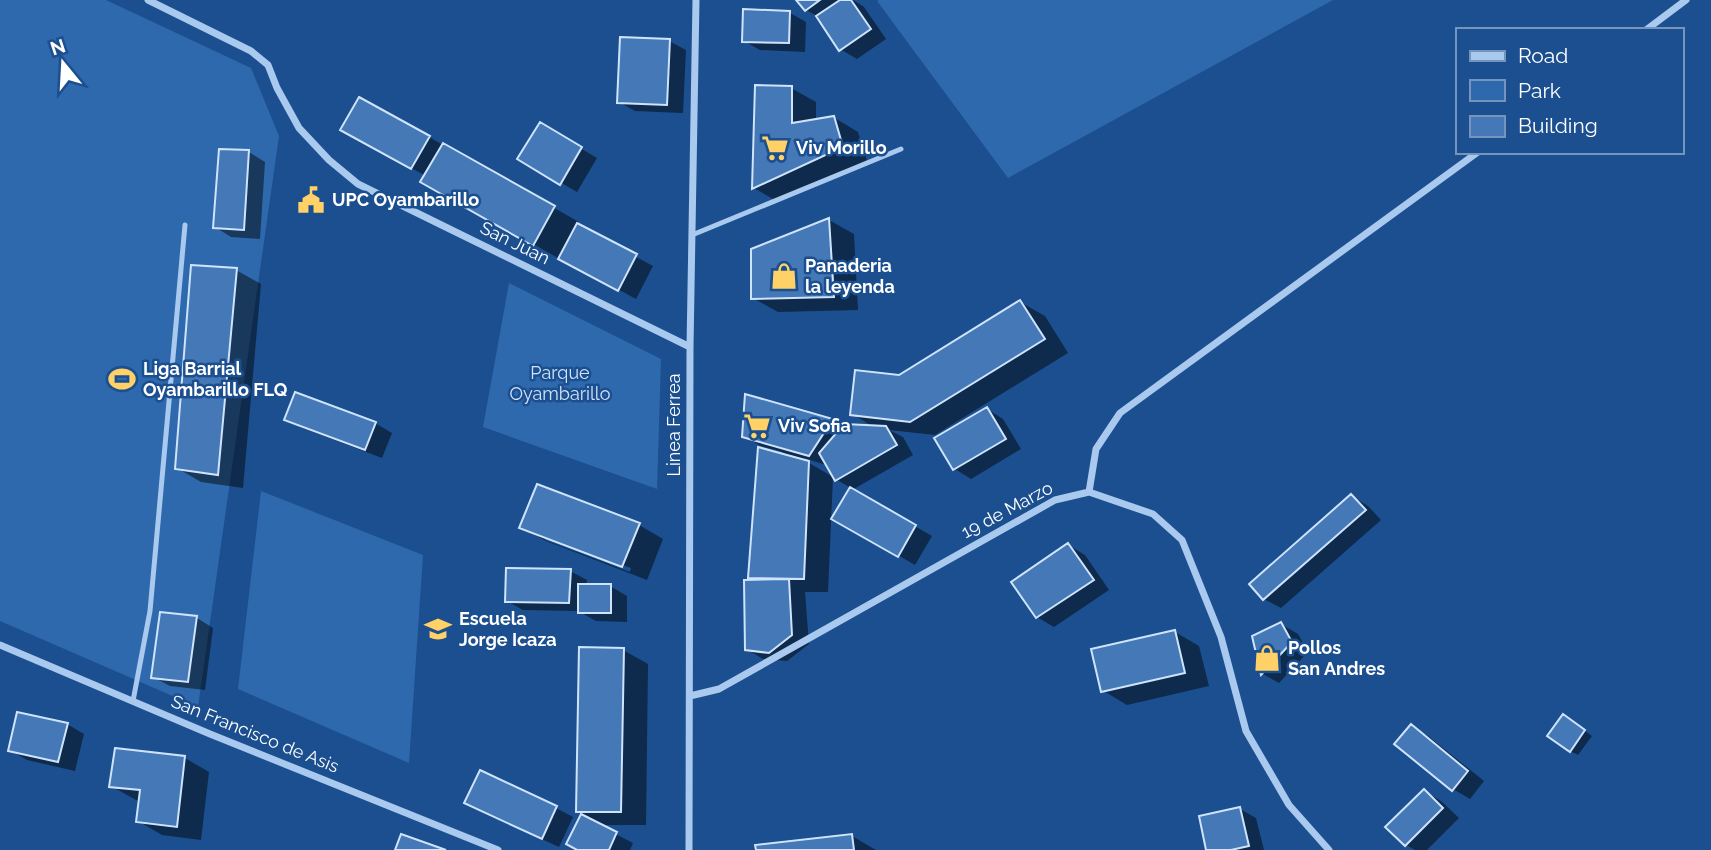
<svg xmlns="http://www.w3.org/2000/svg" width="1711" height="850" font-family="Raleway,sans-serif">
  <style>
    .green { fill: #2e69ad }
    .shadow { fill: #0007; fill-rule: evenodd }
    .building { fill: #4478b7; stroke: #cfe3fa; stroke-width: 2 }
    .lines { fill: none; stroke-linecap: round; stroke-linejoin: round }
    .lane { stroke: #a9c9ee; stroke-width: 5 }
    .street { stroke: #a9c9ee; stroke-width: 7 }
    .labels { text-anchor: middle; stroke-width: 5; stroke-linejoin: round; paint-order: stroke }
    .poi-label { font-size: 18px; font-weight: bold; fill: #fff; stroke: #1b4f8f; text-anchor: start }
    .street-label { font-size: 18px; fill: #fff; stroke: #1b4f8f }
    .park-label { font-size: 18px; fill: #cfe3fa; stroke: #1b4f8f }
  </style>
  <rect width="100%" height="100%" fill="#1b4f8f"/>
  <!-- green -->
  <path class="green" d="M0 0H106L251 68 279 136 198 707 0 621Z
    M879 0H1333L1008 178 877 1Z
    M509 283 661 359 657 489 483 427Z
    M261 491 423 555 409 763 238 689Z"/>
  <!-- shadow -->
  <path class="shadow" d="M798 0H853L864 7 886 39 857 59 840 49 819 17 806 10Z
    M790 13 806 22 805 52 760 50 744 41Z
    M669 41 686 50 683 113 635 111 619 102Z
    M791 88 816 102V120L833 117 858 132 867 161 778 202 754 188Z
    M541 125 597 158 577 192 520 159Z
    M342 130 429 137 579 222 577 225 653 266 636 299 559 257 558 258 447 195 426 176Z
    M249 152 265 162 260 239 231 237 215 227Z
    M829 220 854 234 858 310 778 312 753 298 752 250Z
    M236 270 261 284 243 488 201 482 177 468Z
    M1020 302 1045 316 1068 353 935 435 889 430 903 437 913 455 852 490 932 536 915 565 834 518 851 488 837 480 826 465 804 458V460L833 477 828 592H805L809 644 787 661 763 659 746 649 758 581 750 577 783 452 761 446 744 436 832 420 844 427H874L852 414 899 376Z
    M987 409 1003 419 1021 449 971 479 955 469Z
    M287 419 375 423 392 433 382 458 303 428Z
    M1351 496 1368 506 1381 520 1281 608 1264 599Z
    M639 525 663 539 647 580 546 541 521 527ZM545 536 631 568 630 572 545 540Z
    M1068 545 1085 555 1109 590 1054 627 1037 617Z
    M570 571 587 580 586 586H610L627 596V622L596 621 578 611 523 610 507 601Z
    M197 618 213 628 205 690 170 686 153 677Z
    M1281 624 1298 634 1308 652 1279 683 1263 674 1254 637Z
    M1175 632 1199 646 1209 686 1127 705 1102 690Z
    M623 650 648 664 646 825H598L633 843 630 850H579L589 817 578 811Z
    M1571 721 1592 736 1578 755 1570 751Z
    M67 724 84 734 75 771 27 760 10 750Z
    M1411 726 1428 736 1484 781 1470 799 1453 789Z
    M116 750 185 758 209 772 201 840 162 835 138 821 140 801 136 800 111 786Z
    M481 773 556 808 573 817 559 847 483 812 467 803Z
    M1424 791 1441 801 1459 818 1427 850H1415L1406 845 1388 827Z
    M1240 809 1256 818 1264 850H1208Z
    M852 836 876 850H757Z"/>
  <!-- building -->
  <path class="building" d="M796 0H820L805 11Z
    M840 0H851L871 29 839 51 816 16Z
    M743 9 790 11 789 43 742 42Z
    M620 37 670 39 667 105 617 103Z
    M755 85 792 86V123L834 116 843 147 752 189Z
    M359 97 430 136 411 169 340 130Z
    M540 122 582 147 560 185 517 159Z
    M443 143 555 206 533 246 420 182Z
    M219 149 249 150 244 230 213 228Z
    M829 218 834 297 751 299V249Z
    M577 223 637 254 618 291 558 259Z
    M191 265 237 268 218 475 175 469Z
    M1020 300 1045 339 910 422 850 415 855 370 899 375Z
    M295 392 376 422 365 450 284 420Z
    M745 394 833 419 809 456 742 437Z
    M987 407 1006 439 953 470 934 438Z
    M844 424 886 426 897 445 835 481 819 453Z
    M758 447 809 461 804 579 748 578Z
    M537 484 640 523 622 567 519 528Z
    M850 487 916 525 898 557 831 519Z
    M1351 494 1366 510 1263 600 1249 584Z
    M1068 543 1094 580 1036 618 1011 582Z
    M506 568 571 569 569 603 505 602Z
    M789 579 792 635 769 653 745 650 744 580Z
    M578 584H611V613H578Z
    M160 612 197 616 188 682 151 678Z
    M1281 622 1292 642 1261 675 1252 636Z
    M1175 630 1185 673 1101 692 1091 649Z
    M579 647 624 648 621 812H576Z
    M17 712 68 723 58 762 8 751Z
    M1563 714 1585 730 1570 752 1547 736Z
    M1411 724 1468 771 1452 791 1394 744Z
    M115 748 185 756 177 827 136 822 140 790 109 787Z
    M480 770 557 806 542 839 464 803Z
    M1424 789 1443 808 1405 846 1385 827Z
    M1240 807 1249 846 1231 850H1206L1199 816Z
    M581 814 617 832 609 850H577L566 844Z
    M401 834 446 850H395Z
    M852 834 854 850H756L755 845Z"/>
  <g class="lines">
    <!-- lane -->
    <path class="lane" d="M692 235 901 149
      M133 701 150 611 185 225"/>
    <!-- street -->
    <path class="street" d="M148 0 251 51 268 65 277 88 299 128 329 160 358 184 690 347
      M1646 30 1686 0
      M1089 492 1096 449 1120 413 1478 152
      M0 645 210 734 498 850
      M690 696 719 689 1055 500 1089 492 1153 514 1182 540 1221 637 1246 731 1289 805 1329 850
      M689 850 690 347 696 0"/>
  </g>
  <!-- icons -->
  <defs>
    <symbol id="supermarket-bare" viewBox="-9 -9 18 18"><path d="M-6-5.5h2.5l.6 2H6L4.5 2H-2.5L-4.4-4H-6ZM-1.5 3.2a1.3 1.3 0 1 0 .1 0ZM3 3.2a1.3 1.3 0 1 0 .1 0Z" fill="#ffd166" stroke="#1b4f8f" stroke-width="2.5" paint-order="stroke"/></symbol>
    <symbol id="civic-bare" viewBox="-9 -9 18 18"><path d="M-.6-6.5H3V-4.5H.6V-3L4-1V1h2V6H-6V1h2V-1L-.6-3ZM-1.2 2.5V6h2.4V2.5Z" fill="#ffd166" stroke="#1b4f8f" stroke-width="2.5" paint-order="stroke"/></symbol>
    <symbol id="shop-bare" viewBox="-9 -9 18 18"><path d="M-5-2.5h2.3a2.7 3.5 0 0 1 5.4 0H5L5.5 6h-11ZM-1.5-2.5h3a1.5 2.3 0 0 0-3 0Z" fill="#ffd166" stroke="#1b4f8f" stroke-width="2.5" paint-order="stroke"/></symbol>
    <symbol id="stadium-bare" viewBox="-9 -9 18 18"><path d="M0-5a6.5 5 0 1 0 0 10a6.5 5 0 1 0 0-10ZM-3.5-1.8h7v3.6h-7Z" fill="#ffd166" stroke="#1b4f8f" stroke-width="2.5" paint-order="stroke"/></symbol>
    <symbol id="school-bare" viewBox="-9 -9 18 18"><path d="M0-5L7-2L0 1L-7-2ZM-4 1L0 2.5L4 1V4Q0 6-4 4Z" fill="#ffd166" stroke="#1b4f8f" stroke-width="2.5" paint-order="stroke"/></symbol>
  </defs>
  <g fill-rule="evenodd">
    <use href="#supermarket-bare" x="756" y="129" width="38" height="38"/>
    <use href="#civic-bare" x="292" y="181" width="38" height="38"/>
    <use href="#shop-bare" x="765" y="257" width="38" height="38"/>
    <use href="#stadium-bare" x="103" y="360" width="38" height="38"/>
    <use href="#supermarket-bare" x="738" y="407" width="38" height="38"/>
    <use href="#school-bare" x="419" y="610" width="38" height="38"/>
    <use href="#shop-bare" x="1248" y="639" width="38" height="38"/>
  </g>
  <g class="labels">
    <!-- poi labels -->
    <g class="poi-label">
      <text x="796" y="154">Viv Morillo</text>
      <text x="332" y="206">UPC Oyambarillo</text>
      <text x="805" y="272">Panaderia<tspan x="805" dy="21">la leyenda</tspan></text>
      <text x="143" y="375">Liga Barrial<tspan x="143" dy="21">Oyambarillo FLQ</tspan></text>
      <text x="778" y="432">Viv Sofia</text>
      <text x="459" y="625">Escuela<tspan x="459" dy="21">Jorge Icaza</tspan></text>
      <text x="1288" y="654">Pollos<tspan x="1288" dy="21">San Andres</tspan></text>
    </g>
    <!-- street labels -->
    <g class="street-label">
      <text transform="translate(515 243) rotate(26)" y="6">San Juan</text>
      <text transform="translate(674 425) rotate(-90)" y="6">Linea Ferrea</text>
      <text transform="translate(1007 510) rotate(-28)" y="6">19 de Marzo</text>
      <text transform="translate(255 734) rotate(22)" y="6">San Francisco de Asis</text>
    </g>
    <!-- park labels -->
    <g class="park-label">
      <text x="560" y="379">Parque<tspan x="560" dy="21">Oyambarillo</tspan></text>
    </g>
  </g>
  <!-- legend -->
  <rect x="1456" y="28" width="228" height="126" fill="#1b4f8f" stroke="#7695bc" stroke-width="2"/>
  <rect x="1470" y="51" width="35" height="10" fill="#a9c9ee" stroke="#7695bc" stroke-width="2"/>
  <text x="1518" y="63" font-size="21" fill="#ffffff">Road</text>
  <rect x="1470" y="80" width="35" height="21" fill="#2e69ad" stroke="#7695bc" stroke-width="2"/>
  <text x="1518" y="98" font-size="21" fill="#ffffff">Park</text>
  <rect x="1470" y="116" width="35" height="21" fill="#4478b7" stroke="#7695bc" stroke-width="2"/>
  <text x="1518" y="133" font-size="21" fill="#ffffff">Building</text>
  <!-- north arrow -->
  <g transform="translate(63 63) rotate(342)" stroke="#1b4f8f" stroke-width="5" paint-order="stroke">
  <path d="M0-5L12 26L0 18L-12 26Z" fill="#ffffff"/>
  <text y="-10" font-size="19" font-weight="bold" text-anchor="middle" fill="#ffffff">N</text>
  </g>
</svg>
